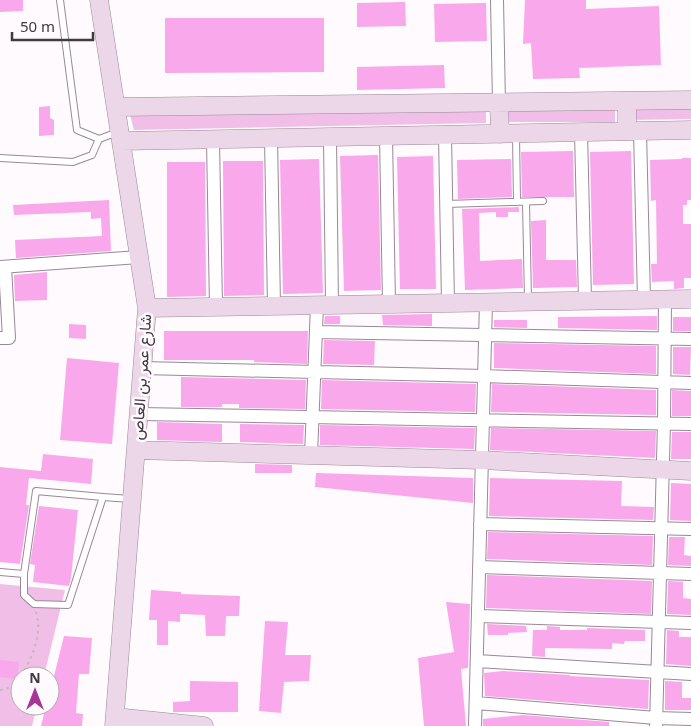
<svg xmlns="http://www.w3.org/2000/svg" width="691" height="726" font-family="'Noto Sans',Vazirmatn,sans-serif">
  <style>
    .green { fill: #f1bee8 }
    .building { fill: #f8a8eb }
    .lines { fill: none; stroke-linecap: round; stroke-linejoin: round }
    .lane-casing { stroke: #9a8896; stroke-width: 8 }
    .street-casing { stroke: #9a8896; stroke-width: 14 }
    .secondary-casing { stroke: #9a8896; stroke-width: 19 }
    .path { stroke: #bfbabe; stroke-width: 2; stroke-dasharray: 2.5 4; stroke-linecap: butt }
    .lane { stroke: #fff; stroke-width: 6 }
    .street { stroke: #fff; stroke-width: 12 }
    .secondary { stroke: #ecd7e9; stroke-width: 18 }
    .labels { text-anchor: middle; stroke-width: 5; stroke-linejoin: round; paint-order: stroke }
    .street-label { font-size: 16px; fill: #413a40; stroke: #fefafd }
  </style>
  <rect width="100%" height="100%" fill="#fefafd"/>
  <!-- green -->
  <path class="green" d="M691 108V119L630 120V109Z
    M486 109V123L134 130 130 115Z
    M508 110H615V122H508Z
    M0 584 65 590 44 676H20V706H37L32 726H0Z"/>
  <!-- building -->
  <path class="building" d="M0 0H23V11L0 12Z
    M525 0H586V9L659 6 661 65 579 68 580 78 533 79 531 43 523 44Z
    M405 2 406 26 357 27V3Z
    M486 3 487 41 435 42 434 4Z
    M165 18H324V72L165 73Z
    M444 65 445 88 357 90V67Z
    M50 106V118L54 120V135L39 136V107Z
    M573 151 574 197H522L521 152Z
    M631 151 634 284 593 285 590 152Z
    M378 155 381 290 344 291 340 156Z
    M433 156 436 289H400L397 157Z
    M682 158H691V200H687V205H683V224H691V278H684V288L674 289V281L652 282 651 264H657L656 200 651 201 650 160 682 159Z
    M319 159 323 293 283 294 280 160Z
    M511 159 512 197 458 199 457 160Z
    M223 161H263L264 295 224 296Z
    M167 162H205L206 296 167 297Z
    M109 200 111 251 16 258 15 240 102 236 101 218 91 219V212L14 215 13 205Z
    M519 207V212H508V217H496V212L479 213 480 261 522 259 523 288 465 290 462 209Z
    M546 220V260H576L577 287 533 288 531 221Z
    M47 272V300L15 301 14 275Z
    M432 314V326L383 325 382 315Z
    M325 316H340V324H324Z
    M657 316V330L558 328V317Z
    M673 317H691V331H673Z
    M494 320H527V328L494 327Z
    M69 324 86 325V339L69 338Z
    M164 331H308L307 364 254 362V360H164Z
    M324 340 375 341 374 365 323 364Z
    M494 343 656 346V374L494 368Z
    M673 347H691L690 375 673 374Z
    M67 358 119 363 112 444 60 440Z
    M181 377 306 380 305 409 239 408V404H222V407H181Z
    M322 380 476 384 475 412 321 409Z
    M492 384 656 390V415L491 412Z
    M672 390 691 391V416H672Z
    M157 422 222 424V442L157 440Z
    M240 424 304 425 303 444 240 442Z
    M320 425 475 428 474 449 320 445Z
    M491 428 656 431 655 458 490 450Z
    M672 432H691V459H671Z
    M43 454 93 459 91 484 29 478 26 505H29L20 564 0 562V467L41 471Z
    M255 464 292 465V473H255Z
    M316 473 473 478V503L315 487Z
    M490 478 622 481 621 506 654 507 653 520 489 516Z
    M671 483 691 484V521L670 520Z
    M39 506 78 510 71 578 69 586 33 582 35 565 30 564Z
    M488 532 653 536 652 565 487 559Z
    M669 537H685L684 555 691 556V566L668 565Z
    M487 575 652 581 651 614 486 608Z
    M668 581 687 582H683V598L691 599V615L667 614Z
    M151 590 181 592V594L240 596 239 616H226L225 636H206L205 615 180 614V622L168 621V645H157V620H149Z
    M446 602 470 604 468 668 461 669 466 726H424L418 658 454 652Z
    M265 621 288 622 285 655H311L309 681 284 682 281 713 259 711Z
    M487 624 526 626 527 632 508 633V635H488Z
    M547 626 560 627V630H587V628L645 630V641H625L624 644 612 643V649L545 648V657L532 656 533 630H547Z
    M667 630 679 631V637H691V666L666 664Z
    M64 636 92 638 89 674H79L76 713 83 714 82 726H41L46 706H50V692Z
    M0 660 19 662 17 679 0 677Z
    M503 671 570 675V676L649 680 648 709 485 696 484 673Z
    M190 681 238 682V712H173V702L190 701Z
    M665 681 682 682V698H691V710H665Z
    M523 715 609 722V726H483V719Z"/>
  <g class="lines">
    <defs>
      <path id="lane" d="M60 0 77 130 99 139
        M516 135 517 202
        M0 158 73 162 92 155 99 139 118 132
        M526 202 528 300
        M446 204 543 201
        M0 572 24 574 36 491 103 497
        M24 574V595L34 604 68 605 103 497 130 499"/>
      <path id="street" d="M497 0 499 103
        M640 131 644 300
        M581 132 585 300
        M445 135 448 303
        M386 136 389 304
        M330 137 332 305
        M271 138 274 306
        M213 140 216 307
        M0 267 139 257
        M316 332 691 339
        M0 338H9L5 267
        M142 368 484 376 691 383
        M139 414 691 424
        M311 455 317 305
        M480 524 691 529
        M479 567 691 574
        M478 616 691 623
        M477 661 691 674
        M476 703 656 718 691 719
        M475 726 486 302
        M656 726 664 423 665 299"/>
      <path id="secondary" d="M99 0 147 308 114 726
        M499 103 500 134
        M116 107 691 100
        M627 131V101
        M121 141 691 130
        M147 308 691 299
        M136 450 482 460 691 471
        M115 717 204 726"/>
    </defs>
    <!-- lane casing -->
    <use href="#lane" class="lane-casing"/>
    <!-- street casing -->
    <use href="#street" class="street-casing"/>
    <!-- secondary casing -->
    <use href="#secondary" class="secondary-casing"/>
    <!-- path -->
    <path class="path" d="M22 676C32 656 43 634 36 612
      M0 690 13 687 20 679"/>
    <!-- lane -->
    <use href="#lane" class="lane"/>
    <!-- street -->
    <use href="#street" class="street"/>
    <!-- secondary -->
    <use href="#secondary" class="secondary"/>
  </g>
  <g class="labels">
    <!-- street labels -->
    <g class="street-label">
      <text transform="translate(141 377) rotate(-86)" y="6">شارع عمر بن العاص</text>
    </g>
  </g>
  <!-- north arrow -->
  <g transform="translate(35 691)"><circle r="24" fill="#fefafd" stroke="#b2adb1"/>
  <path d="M0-4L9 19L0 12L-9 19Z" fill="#a33898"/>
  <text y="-8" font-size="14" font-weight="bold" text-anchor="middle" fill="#413a40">N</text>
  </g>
  <!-- scale -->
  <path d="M12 32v8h81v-8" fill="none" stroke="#413a40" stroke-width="2.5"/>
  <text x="20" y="32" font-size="15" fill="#413a40" stroke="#fefafd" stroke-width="4" paint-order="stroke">50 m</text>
</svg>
